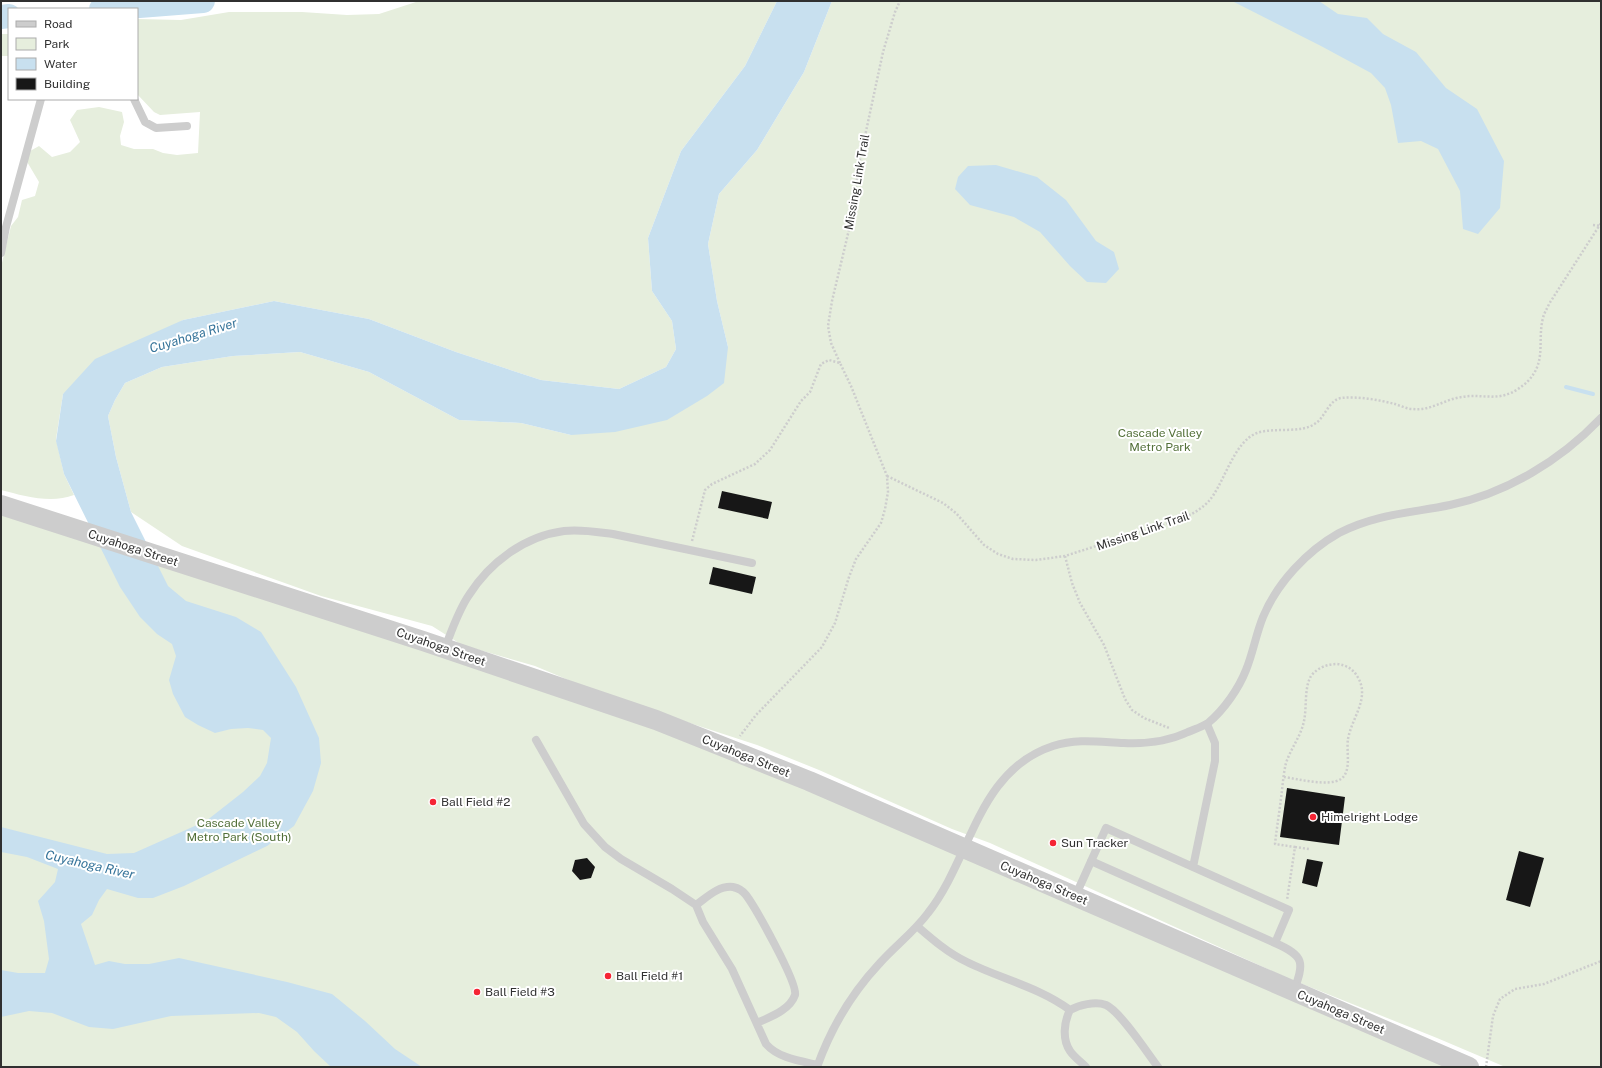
<svg xmlns="http://www.w3.org/2000/svg" width="1602" height="1068" font-family="'Public Sans',sans-serif">
  <style>
    .green { fill: #e6eedd }
    .water { fill: #c8e0ef }
    .lines { fill: none; stroke-linecap: round; stroke-linejoin: round }
    .stream { stroke: #c8e0ef; stroke-width: 4 }
    .river { stroke: #c8e0ef; stroke-width: 24 }
    .building { fill: #171717 }
    .path { stroke: #cdcdcd; stroke-width: 2.5; stroke-dasharray: 2 2; stroke-linecap: butt }
    .service { stroke: #cdcdcd; stroke-width: 8 }
    .tertiary { stroke: #cdcdcd; stroke-width: 20 }
    .poi-dot { fill: #f52434; stroke: #fff; stroke-width: 1.5 }
    .labels { text-anchor: middle; stroke-width: 4; stroke-linejoin: round; paint-order: stroke }
    .street-label { font-size: 12px; fill: #303030; stroke: #fff }
    .park-label { font-size: 12px; fill: #537039; stroke: #fff }
    .poi-label { font-size: 12px; fill: #303030; stroke: #fff; text-anchor: start }
    .water-label { font-size: 13px; font-style: italic; fill: #36749a; stroke: #fff }
  </style>
  <rect width="100%" height="100%" fill="#fff"/>
  <!-- green -->
  <path class="green" d="M419 1H777L745 66 681 151 648 238 652 291 672 321 676 349 666 367 619 389 541 380 456 352 369 319 274 301 183 320 63 394 56 439 64 474 74 495C51 504 24 496 1 490V267L11 226 18 217 22 200 35 196 39 182 23 155 39 146 52 157 70 152 80 142 70 120 77 110 99 107 122 112 124 122 120 136 121 145 134 149H153L163 153 177 155 198 153 200 112 160 115 154 112 137 94V19L181 20 229 12H302L347 15 379 14Z
    M832 1H1601V1067L1503 1066 1437 1038 1285 977 990 843 952 829 819 770 757 745 604 695 535 666 462 645 432 626 321 596 182 546 131 512 116 457 108 416 115 400 125 383 162 367 233 356 300 352 369 372 459 420 521 423 571 435 728 347 717 301 708 244 719 194 757 150 804 72Z
    M1 34H9V56H1Z
    M1 505 607 704 1469 1067H1Z"/>
  <!-- water -->
  <path class="water" d="M777 1H832L804 72 757 150 719 194 708 244 717 301 728 347 724 383 707 396 667 420 615 432 571 435 521 423 459 420 369 372 300 352 233 356 162 367 125 383 115 400 108 416 116 457 131 512 168 586 186 601 236 617 261 632 296 687 319 738 321 763 313 791 294 826 267 846 184 886 153 898H138L107 889 99 900 92 915 81 924 95 965 109 961 125 964H149L179 958 287 982 332 994 365 1021 395 1049 422 1067H331L314 1051 297 1032 276 1017 259 1013 171 1016 113 1029 89 1027 52 1013 29 1011 1 1017V970L18 973H45L49 959 44 921 38 901 55 882 58 869 27 857 1 852V827L107 854 134 853 206 821 243 792 260 776 267 763 271 738 263 730 248 728 231 729 215 733 198 725 185 717 173 694 169 680 176 656 172 644 157 634 140 617 120 587 64 474 56 441 63 394 95 359 183 320 274 301 369 319 456 352 541 380 619 389 666 367 676 349 672 321 652 291 648 238 681 151 745 66Z
    M1232 1H1319L1338 14 1367 18 1383 34 1416 52 1446 88 1477 109 1504 161 1500 208 1478 234 1463 229 1460 191 1438 149 1421 141 1398 143 1391 105 1385 88 1371 73 1321 46Z
    M996 165 1037 177 1066 200 1096 241 1114 252 1119 269 1106 283 1087 282 1070 266 1040 232 1014 217 970 205 955 189 958 177 968 166Z"/>
  <g class="lines">
    <!-- stream -->
    <path class="stream" d="M1566 387 1593 394"/>
    <!-- river -->
    <path class="river" d="M101 9 203 1
      M1 17 9 16"/>
  </g>
  <!-- building -->
  <path class="building" d="M722 491 772 502 768 519 718 508Z
    M713 567 756 577 752 594 709 584Z
    M1287 788 1345 797 1339 845 1280 837Z
    M1519 851 1544 858 1530 907 1506 900Z
    M587 858 595 867 591 878 580 880 572 871 575 860Z
    M1307 859 1323 862 1317 887 1302 883Z"/>
  <g class="lines">
    <!-- path -->
    <path class="path" d="M1593 225 1601 226
      M840 363 831 343 828 326 832 301 852 217 859 164 883 52 895 12 900 1
      M887 476 943 503 956 513 984 545 998 554 1013 559 1036 560 1065 556 1180 519C1191 515 1200 510 1208 502 1224 485 1233 442 1257 433 1274 427 1302 434 1316 423 1325 417 1329 400 1341 398 1358 396 1379 400 1395 404 1401 406 1407 409 1413 409 1431 411 1445 399 1462 397 1476 394 1491 399 1505 395 1513 393 1522 387 1528 381 1547 361 1537 341 1543 318 1544 313 1547 309 1549 304L1601 223
      M692 541 705 490 712 484 755 464 770 450 801 401 810 392 821 364 829 360 840 363 851 386 887 476 888 492 885 509 881 523 856 559 849 577 835 623 822 647 756 715 740 736
      M1065 556 1072 583 1080 603 1104 645 1125 699 1132 710 1144 718 1169 728
      M1284 777C1298 779 1329 787 1341 779 1352 771 1346 751 1348 739 1352 717 1371 697 1357 676 1353 669 1346 665 1337 664 1327 664 1317 668 1311 676 1304 688 1307 707 1304 721 1301 736 1291 748 1286 763 1284 771 1283 781 1282 790 1280 808 1277 826 1275 844L1295 847 1287 900
      M1295 847 1309 849
      M1486 1067 1493 1016 1500 999 1515 989 1544 984 1601 961"/>
    <!-- service -->
    <path class="service" d="M134 99 145 122 156 128 187 126
      M1 253 6 227 41 99
      M445 648C452 630 458 611 469 595 490 562 525 536 564 531 581 529 597 532 613 534L752 563
      M536 740 584 824 605 847 621 859 672 889 696 905 703 922 732 969 766 1044C778 1058 800 1061 818 1065
      M1193 867 1215 761V743L1207 724
      M1075 897 1106 828 1289 910 1275 943 1091 861
      M696 905C706 898 719 885 733 887 738 888 743 891 746 895 755 907 798 983 795 995 790 1010 770 1017 757 1023
      M917 926C932 939 948 953 967 962 1001 979 1039 987 1070 1010
      M1275 943C1305 956 1304 962 1294 991
      M817 1067C831 1028 851 994 879 964 895 946 914 932 928 913 972 857 977 771 1053 746 1077 738 1100 742 1124 743 1147 744 1167 742 1188 732 1195 729 1202 727 1208 723 1224 710 1239 688 1246 670 1253 653 1256 634 1263 617 1277 583 1307 551 1339 533 1376 514 1411 513 1450 505 1507 493 1561 460 1601 418
      M1086 1067C1081 1062 1074 1057 1070 1051 1062 1039 1064 1022 1070 1010 1079 1005 1095 1001 1106 1005 1120 1011 1148 1054 1158 1067"/>
    <!-- tertiary -->
    <path class="tertiary" d="M1 505 423 641 656 720 809 781 1469 1067"/>
  </g>
  <!-- markers -->
  <g class="poi-dot">
    <circle cx="433" cy="802" r="4"/>
    <circle cx="1313" cy="817" r="4"/>
    <circle cx="1053" cy="843" r="4"/>
    <circle cx="608" cy="976" r="4"/>
    <circle cx="477" cy="992" r="4"/>
  </g>
  <g class="labels">
    <!-- street labels -->
    <g class="street-label">
      <text transform="translate(857 182) rotate(-80)" y="4">Missing Link Trail</text>
      <text transform="translate(1143 531) rotate(-19)" y="4">Missing Link Trail</text>
      <text transform="translate(133 548) rotate(18)" y="4">Cuyahoga Street</text>
      <text transform="translate(441 647) rotate(19)" y="4">Cuyahoga Street</text>
      <text transform="translate(746 756) rotate(22)" y="4">Cuyahoga Street</text>
      <text transform="translate(1044 883) rotate(23)" y="4">Cuyahoga Street</text>
      <text transform="translate(1341 1012) rotate(23)" y="4">Cuyahoga Street</text>
    </g>
    <!-- park labels -->
    <g class="park-label">
      <text x="1160" y="437">Cascade Valley<tspan x="1160" dy="14">Metro Park</tspan></text>
      <text x="239" y="827">Cascade Valley<tspan x="239" dy="14">Metro Park (South)</tspan></text>
    </g>
    <!-- poi labels -->
    <g class="poi-label">
      <text x="441" y="806">Ball Field #2</text>
      <text x="1321" y="821">Himelright Lodge</text>
      <text x="1061" y="847">Sun Tracker</text>
      <text x="616" y="980">Ball Field #1</text>
      <text x="485" y="996">Ball Field #3</text>
    </g>
    <!-- water labels -->
    <g class="water-label">
      <text transform="translate(193 335) rotate(-17)" y="5">Cuyahoga River</text>
      <text transform="translate(90 864) rotate(13)" y="5">Cuyahoga River</text>
    </g>
  </g>
  <!-- border -->
  <rect width="1602" height="1068" fill="none" stroke="#303030" stroke-width="4"/>
  <!-- legend -->
  <rect x="8" y="8" width="130" height="92" fill="#ffffff" stroke="#acacac"/>
  <rect x="16" y="21" width="20" height="6" fill="#cdcdcd" stroke="#acacac"/>
  <text x="44" y="28" font-size="12" fill="#303030">Road</text>
  <rect x="16" y="38" width="20" height="12" fill="#e6eedd" stroke="#acacac"/>
  <text x="44" y="48" font-size="12" fill="#303030">Park</text>
  <rect x="16" y="58" width="20" height="12" fill="#c8e0ef" stroke="#acacac"/>
  <text x="44" y="68" font-size="12" fill="#303030">Water</text>
  <rect x="16" y="78" width="20" height="12" fill="#171717" stroke="#acacac"/>
  <text x="44" y="88" font-size="12" fill="#303030">Building</text>
</svg>
